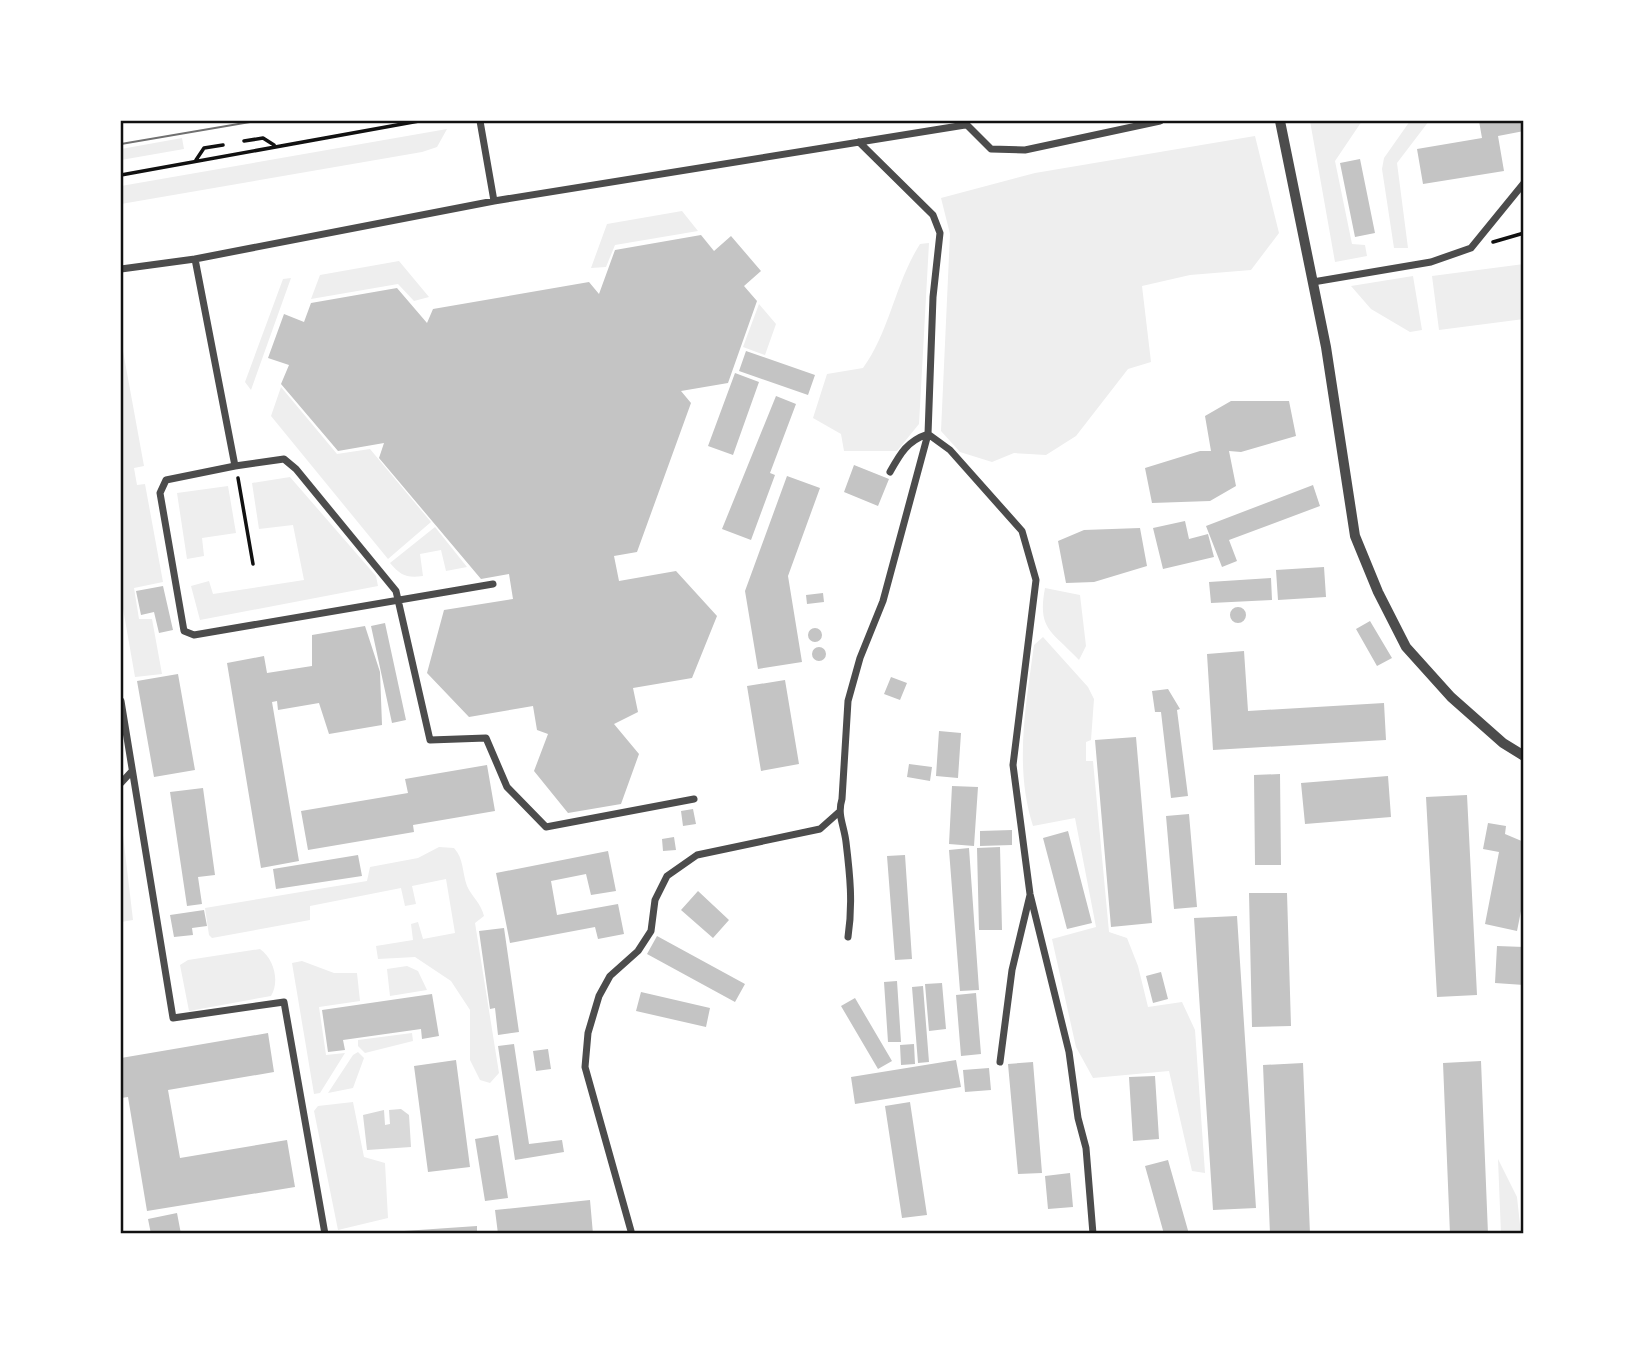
<svg xmlns="http://www.w3.org/2000/svg" width="1645" height="1355" font-family="'Varela Round',sans-serif">
  <style>
    .green { fill: #eee }
    .water { fill: #d9d9d9 }
    .building { fill: #c4c4c4 }
    .lines { fill: none; stroke-linecap: round; stroke-linejoin: round }
    .path { stroke: #111; stroke-width: 3.5 }
    .minor { stroke: #4c4c4c; stroke-width: 7 }
    .tertiary { stroke: #4c4c4c; stroke-width: 10 }
    .tram { stroke: #707070; stroke-width: 2 }
    .neatline { fill: none; stroke: #111; stroke-width: 2.5 }
  </style>
  <rect width="100%" height="100%" fill="#fff"/>
  <!-- green -->
  <path class="green" d="M1310 121H1362L1335 161 1352 244 1365 245 1367 256 1335 262Z
    M1410 121H1429L1397 163 1408 248H1394L1382 169 1384 158Z
    M447 129 437 147 422 152 121 204V186Z
    M1255 136 1279 233 1251 270 1190 275 1142 286 1151 362 1128 369 1076 436 1046 455 1014 453 992 462 960 452 941 431 950 234 941 198 1035 173Z
    M182 138 184 149 121 160V149Z
    M682 211 698 231 615 245 606 267 591 268 607 224Z
    M929 243 919 424 897 451H844L841 434 813 418 827 374 863 368C890 331 895 283 920 244Z
    M399 261 429 297 414 301 398 284 311 299 320 275Z
    M1524 264V319L1439 330 1432 276Z
    M1413 276 1422 330 1410 332 1371 309 1351 286Z
    M291 278 251 390 245 382 283 279Z
    M759 304 776 324 765 355 743 347Z
    M121 340 144 466 134 468 137 485 145 484 163 582 134 588 139 619H152L162 674 135 677 121 597Z
    M281 387 337 454 370 449 431 522 388 559 271 416Z
    M290 477 376 576 378 586 200 620 191 586 209 581 213 594 304 580 293 525 259 529 252 483Z
    M228 486 236 533 202 538 204 556 187 559 177 493Z
    M435 527 467 567 446 571 441 550 420 554 423 576C407 578 401 576 390 563Z
    M1045 588 1080 595 1086 646 1079 660C1052 631 1037 630 1045 588Z
    M1043 637 1088 687 1094 699 1091 740 1086 742V761H1093L1109 932 1127 938 1138 966 1148 1007 1182 1002 1195 1030 1205 1173 1192 1171 1169 1071 1093 1078 1076 1047 1052 939 1096 927 1075 818 1033 826C1014 767 1026 705 1034 645Z
    M121 818 133 920 121 922Z
    M439 847 454 848C464 859 462 872 467 886 472 897 481 903 484 916L475 923 499 1073 490 1083 480 1080 470 1060V1010L451 981 415 957 378 959 376 946 413 940 411 924 418 922 423 939 455 933 446 879 412 886 416 904 405 906 401 888 310 906V920L212 938 209 935 205 908 367 881 370 867 418 858Z
    M260 949C274 959 280 981 271 996L189 1011 180 965 188 960Z
    M302 961 334 973H357L360 1001 319 1007 326 1055 345 1053 320 1093 314 1094 292 963Z
    M407 966 418 971 427 990 390 996 387 969Z
    M412 1033 413 1041 365 1053 358 1046V1040Z
    M358 1052 364 1058 353 1088 328 1093 353 1055Z
    M353 1102 364 1157 385 1163 388 1218 338 1230 314 1111 318 1106Z
    M1498 1159 1517 1197 1521 1234H1501Z"/>
  <!-- water -->
  <path class="water" d="M401 1109 409 1115 411 1147 367 1150 363 1115 384 1110 385 1125 390 1124 389 1110Z"/>
  <!-- building -->
  <path class="building" d="M1479 121H1524V131L1498 136 1504 171 1423 184 1417 149 1482 138Z
    M1360 159 1375 233 1355 237 1340 163Z
    M701 235 714 251 731 236 761 271 744 286 757 301 728 383 681 391 691 403 637 552 614 556 619 581 676 571 717 616 692 678 633 688 638 712 614 724 639 754 621 804 568 813 534 771 548 734 537 730 533 706 469 717 427 673 444 610 513 599 509 574 481 579 379 458 384 443 338 451 281 384 289 365 268 358 284 314 304 322 311 303 397 288 427 323 433 309 589 282 599 294 615 250Z
    M746 351 815 375 808 395 739 371Z
    M735 373 759 382 733 455 708 446Z
    M776 396 796 404 770 473 775 475 751 540 722 529Z
    M1231 401H1289L1296 436 1241 452 1229 451 1236 486 1210 501 1152 503 1145 468 1200 451H1211L1205 416Z
    M854 465 889 479 878 506 844 492Z
    M787 476 820 488 788 576 802 662 758 669 745 591Z
    M1313 485 1320 506 1229 540 1237 561 1222 567 1206 526Z
    M1185 521 1189 539 1208 534 1214 557 1163 569 1153 528Z
    M1140 528 1147 566 1094 582 1066 583 1058 541 1084 530Z
    M1324 567 1326 597 1278 600 1276 570Z
    M1271 578 1272 600 1211 603 1209 582Z
    M163 586 173 630 159 633 154 612 141 615 136 591Z
    M823 593 824 602 807 604 806 595Z
    M1230 615a8 8 0 1 1 16 0a8 8 0 1 1-16 0Z
    M1370 621 1392 658 1377 666 1356 629Z
    M385 623 406 720 392 723 371 626Z
    M365 626 380 672 382 725 329 734 319 703 278 710 277 701 272 702 299 861 261 868 227 663 264 656 267 673 312 666V635Z
    M808 635a7 7 0 1 1 14 0a7 7 0 1 1-14 0Z
    M812 654a7 7 0 1 1 14 0a7 7 0 1 1-14 0Z
    M1244 651 1248 711 1384 703 1386 740 1213 750 1207 654Z
    M178 674 195 770 154 777 137 681Z
    M891 677 907 683 900 700 884 694Z
    M785 680 799 764 761 771 747 686Z
    M1168 689 1180 709 1177 710 1188 796 1171 798 1161 712H1155L1152 691Z
    M939 731 961 733 958 778 936 776Z
    M1136 737 1152 923 1111 927 1095 740Z
    M909 764 932 767 930 781 907 777Z
    M487 765 495 811 413 825 414 832 308 850 301 811 408 793 405 779Z
    M1280 774 1281 865H1255L1254 775Z
    M1388 776 1391 817 1305 824 1301 783Z
    M952 786 978 787 974 846 949 844Z
    M203 788 215 875 198 877 202 904 187 906 170 792Z
    M1467 795 1477 995 1437 997 1426 797Z
    M693 809 696 824 683 826 681 811Z
    M1189 814 1197 907 1174 909 1166 816Z
    M1488 823 1506 826 1505 834 1524 842V896L1517 931 1485 924 1499 852 1483 849Z
    M1012 830V845L980 846V831Z
    M1068 831 1092 923 1067 929 1043 838Z
    M674 837 676 850 663 851 662 839Z
    M1000 847 1002 930H979L977 848Z
    M969 848 979 990 960 991 949 850Z
    M608 851 616 891 591 895 586 874 551 881 557 915 618 904 624 934 598 939 595 927 510 943 496 873Z
    M358 855 362 876 276 889 273 869Z
    M905 855 912 959 895 960 887 856Z
    M698 891 729 920 713 938 681 910Z
    M1249 893H1287L1291 1026 1252 1027Z
    M204 910 207 926 192 928 193 935 174 937 170 915Z
    M1237 916 1256 1208 1213 1210 1194 918Z
    M504 928 519 1032 498 1035 495 1008 490 1009 479 931Z
    M657 936 745 984 735 1002 647 954Z
    M1497 946 1524 947V985L1495 983Z
    M1161 972 1168 999 1153 1003 1146 976Z
    M897 981 901 1042H888L884 982Z
    M942 983 946 1029 929 1031 925 984Z
    M923 986 929 1062 918 1063 912 987Z
    M641 992 710 1008 706 1027 636 1011Z
    M976 993 981 1054 961 1056 956 995Z
    M432 994 439 1036 422 1039 421 1029 343 1040 345 1050 328 1052 322 1010Z
    M855 998 892 1061 878 1069 841 1006Z
    M268 1033 274 1072 168 1090 180 1158 287 1140 295 1187 147 1211 128 1097 121 1098V1058Z
    M514 1044 529 1144 562 1140 564 1152 515 1160 498 1046Z
    M914 1044 915 1064 901 1065 900 1045Z
    M548 1049 551 1069 536 1071 533 1051Z
    M456 1060 470 1167 428 1172 414 1066Z
    M956 1060 961 1087 855 1104 851 1077Z
    M1481 1061 1488 1234H1450L1443 1063Z
    M1033 1062 1042 1173 1018 1174 1008 1064Z
    M1303 1063 1310 1234H1270L1263 1065Z
    M989 1068 991 1090 965 1092 963 1070Z
    M1155 1076 1159 1139 1133 1141 1129 1077Z
    M910 1102 927 1215 902 1218 885 1106Z
    M498 1135 508 1198 485 1201 475 1139Z
    M1168 1160 1189 1234H1164L1145 1166Z
    M1070 1173 1073 1207 1048 1209 1045 1176Z
    M590 1200 593 1234H498L495 1210Z
    M177 1213 181 1234H151L148 1219Z
    M477 1226V1234H404V1231Z"/>
  <g class="lines">
    <!-- path -->
    <path class="path" d="M244 141 263 138 274 145
      M196 160 204 148 223 145
      M121 175 419 121
      M1493 242 1524 233
      M238 478 253 564"/>
    <!-- minor -->
    <path class="minor" d="M480 121 494 201
      M965 123 991 149 1025 150 1160 121
      M859 142 933 215 940 233 933 297 928 434 950 450 1022 531 1036 580 1013 765 1030 894 1069 1052 1078 1118 1086 1148 1093 1234
      M121 269 195 259
      M1313 282 1431 262 1471 248 1524 183
      M235 466 166 480 160 493 184 631 194 635 493 584
      M890 472C900 454 907 441 928 434
      M121 701 173 1018 284 1002 325 1234
      M121 783 132 771
      M694 799 546 827 507 787 486 738 430 740 396 591 296 469 284 459 235 466 195 259 494 201 965 125
      M848 937C853 904 850 875 846 842 844 825 837 815 842 799L848 701 860 658 883 601 928 434
      M1000 1062 1012 970 1030 895
      M631 1231 585 1067 588 1033 599 996 610 976 638 951 651 931 655 900 667 876 697 855 820 829 838 813"/>
    <!-- tertiary -->
    <path class="tertiary" d="M1280 121 1326 347 1355 536 1378 592 1406 647 1451 697 1503 743 1524 756"/>
    <!-- tram -->
    <path class="tram" d="M121 144 256 121"/>
  </g>
  <!-- border -->
  <rect width="1645" height="1355" fill="none" stroke="#ffffff" stroke-width="245"/>
  <rect x="122" y="122" width="1400" height="1110" class="neatline"/>
</svg>
